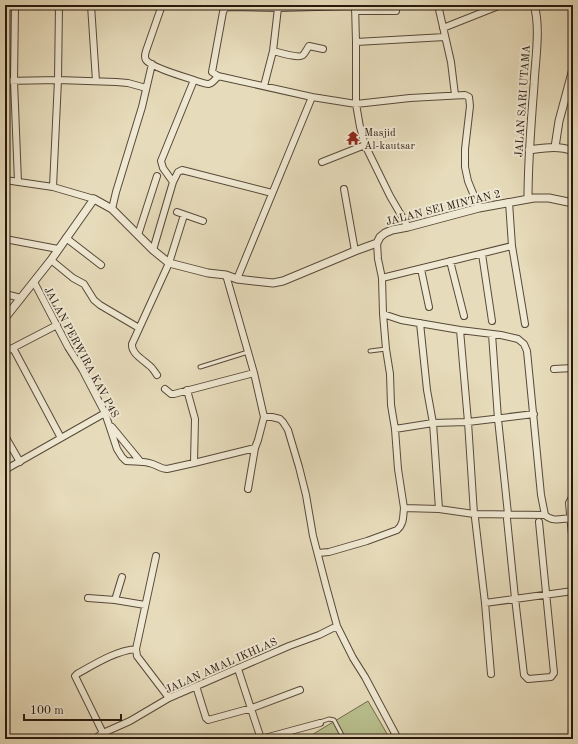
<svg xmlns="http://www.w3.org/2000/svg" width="578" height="744" font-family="'Old Standard TT',serif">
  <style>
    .green { fill: #b8bf8d; stroke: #706c4e }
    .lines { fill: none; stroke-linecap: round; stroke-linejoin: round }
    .service-casing { stroke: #584939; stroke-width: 5 }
    .minor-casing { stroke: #584939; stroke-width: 8 }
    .tertiary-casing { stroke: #584939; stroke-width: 9 }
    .service { stroke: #efe8d2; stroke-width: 3 }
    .minor { stroke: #efe8d2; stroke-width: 6 }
    .tertiary { stroke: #efe8d2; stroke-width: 7 }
    .labels { text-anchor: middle; stroke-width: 4; stroke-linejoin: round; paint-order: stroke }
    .street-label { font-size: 11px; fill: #28180e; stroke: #efe8d2 }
    .poi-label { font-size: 11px; fill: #28180e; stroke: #efe8d2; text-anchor: start }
  </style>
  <rect width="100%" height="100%" fill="#e6dbba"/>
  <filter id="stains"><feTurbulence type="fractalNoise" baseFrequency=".005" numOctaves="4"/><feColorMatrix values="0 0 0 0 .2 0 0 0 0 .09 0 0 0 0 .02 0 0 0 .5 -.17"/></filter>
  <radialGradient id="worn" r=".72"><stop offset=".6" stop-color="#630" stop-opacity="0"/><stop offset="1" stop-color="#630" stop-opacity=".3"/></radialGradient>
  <!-- green -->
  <path class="green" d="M368 701 390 739H305Z"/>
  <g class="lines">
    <defs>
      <path id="service" d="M370 351 386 349
        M200 367 248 352
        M320 722 329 719 334 720 344 739"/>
      <path id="minor" d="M15 5 14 81 18 182
        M85 5H150
        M91 5 96 81
        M162 5 146 51C145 55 144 57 146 60 152 68 185 77 194 80L161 161 163 168 173 182 178 172 182 170 272 193
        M355 5 356 42V104L360 127 365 145 390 196 408 227
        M438 5 451 62 455 95
        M355 6 278 8 229 7 225 8 223 12 212 72 218 76 312 97 356 104 410 98 465 95 469 97 470 106 465 149V167L468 181 479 208
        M355 11H396
        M443 28 501 5
        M356 42 445 37
        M273 51C278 52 299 59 303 55 305 53 307 49 309 46L323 49
        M194 80C207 84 209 88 218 76
        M5 81 58 80 116 82 128 83 146 88
        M264 86 273 51 278 8
        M322 162 365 145
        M5 180 53 187 94 199
        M53 187 58 80 59 5
        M344 189 355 251
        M509 202 512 246 525 324
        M112 209 116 192 142 107 152 64
        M177 212 203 221
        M138 235 157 176
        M66 238 101 265
        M5 239 58 249
        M377 243 378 259 382 278 383 314 401 320 460 330 501 335 518 339 524 344 527 351 541 495 545 515
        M153 250 173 182
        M482 254 492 321
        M51 260 73 278 84 284 94 300 100 305 139 328
        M450 261 464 316
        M421 269 429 307
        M226 275 254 373 264 417 258 440 255 448 248 489
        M382 278 512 246
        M237 279 312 97
        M34 282 68 347 82 369 94 392 105 413 117 449 122 457 126 461C134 462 141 461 149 463 156 464 160 469 167 469L194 463 255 448
        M5 294 21 298
        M383 314 386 349 390 374 391 405 395 429 398 469 404 508
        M420 323 427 390 433 423 439 509
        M460 330 468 422 474 514
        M492 334 498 419 508 514
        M13 348 61 438
        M5 352 57 325
        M554 369 573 368
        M157 375C155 372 153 369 151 367 144 360 131 354 132 344L169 263 184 215
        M165 389 171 394H174L254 373
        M187 390 195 419 194 463
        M264 417H272L280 419 283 422 288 430 299 467 306 495 313 536 326 586 337 626 353 658 365 677 398 739
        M112 427 140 461
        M395 429 433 423 468 422 534 414
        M5 436 20 462
        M5 471 10 467 105 413
        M573 499H571L569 503 573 546
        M475 518 485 603 491 674
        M507 519 515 598 524 675 528 679 551 677 554 673 539 522
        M318 553 329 552 367 541 397 530C404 524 403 517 404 508L439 509 474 514 545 515C552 522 560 519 570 518
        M156 556 136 649 137 656 169 698
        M88 598 115 600 145 605
        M115 600 122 577
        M485 603 573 591
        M238 669 261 739 320 723
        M196 686 206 718 208 720 252 708 300 690
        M103 733 75 676 77 674C95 664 115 651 136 649
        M94 739 103 733 130 721 169 698 289 646 319 635 337 626"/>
      <path id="tertiary" d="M555 147 559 121 573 69
        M529 150C544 148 558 145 573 151
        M528 198C528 160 531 123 534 85 535 61 541 28 534 5
        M5 318 51 260 94 199 112 209 153 250 169 263 208 273 226 275 237 279 254 281 273 283 283 281 355 251 377 243 380 237 385 233 392 230 408 227 479 208 534 198H549L573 203"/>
    </defs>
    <!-- service casing -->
    <use href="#service" class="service-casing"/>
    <!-- minor casing -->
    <use href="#minor" class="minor-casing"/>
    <!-- tertiary casing -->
    <use href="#tertiary" class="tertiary-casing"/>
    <!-- service -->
    <use href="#service" class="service"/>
    <!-- minor -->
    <use href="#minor" class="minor"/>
    <!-- tertiary -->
    <use href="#tertiary" class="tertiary"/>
  </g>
  <!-- icons -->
  <defs>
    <symbol id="temple-bare" viewBox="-9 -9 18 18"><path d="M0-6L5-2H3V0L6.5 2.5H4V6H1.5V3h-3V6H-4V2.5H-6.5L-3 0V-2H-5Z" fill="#8f2418" stroke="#efe8d2" stroke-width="2.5" paint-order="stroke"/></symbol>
  </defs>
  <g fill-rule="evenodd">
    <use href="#temple-bare" x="343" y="128" width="20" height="20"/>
  </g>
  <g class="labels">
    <!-- street labels -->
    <g class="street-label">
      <text transform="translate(522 101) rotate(-86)" y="4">JALAN SARI UTAMA</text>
      <text transform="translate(443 207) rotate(-14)" y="4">JALAN SEI MINTAN 2</text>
      <text transform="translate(82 352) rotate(62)" y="4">JALAN PERWIRA KAV P4S</text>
      <text transform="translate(221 665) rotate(-24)" y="4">JALAN AMAL IKHLAS</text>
    </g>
    <!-- poi labels -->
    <g class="poi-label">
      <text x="364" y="136">Masjid<tspan x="364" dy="13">Al-kautsar</tspan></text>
    </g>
  </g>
  <!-- margin -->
  <rect width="578" height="744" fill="none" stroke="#e6dbba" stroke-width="20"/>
  <rect x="6" y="6" width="566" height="732" fill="none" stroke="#28180e" stroke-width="2"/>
  <rect x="10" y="10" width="558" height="724" fill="none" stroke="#28180e"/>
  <!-- scale -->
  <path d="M24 714v6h97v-6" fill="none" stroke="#28180e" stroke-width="2"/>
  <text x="30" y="714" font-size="12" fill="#28180e" stroke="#efe8d2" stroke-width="3" paint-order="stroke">100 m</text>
  <rect width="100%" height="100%" filter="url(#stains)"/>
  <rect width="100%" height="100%" fill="url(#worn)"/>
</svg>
